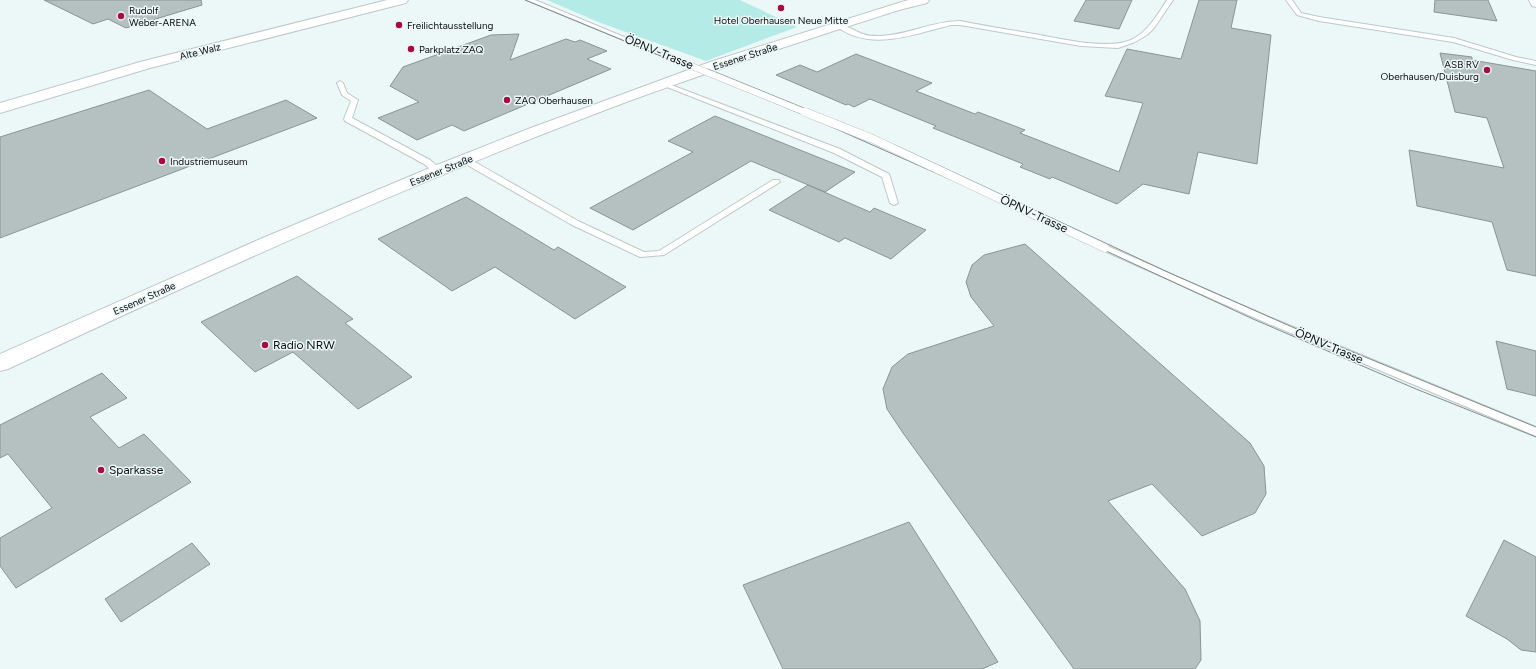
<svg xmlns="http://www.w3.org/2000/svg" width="1536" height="669" font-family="Figtree,sans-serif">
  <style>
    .green { fill: #b5ebe7 }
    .building { fill: #b5c1c0; stroke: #899594 }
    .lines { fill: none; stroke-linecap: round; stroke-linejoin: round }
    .service-casing { stroke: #bdc9c8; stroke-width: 2 }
    .minor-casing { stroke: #bdc9c8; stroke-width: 2 }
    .tertiary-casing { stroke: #bdc9c8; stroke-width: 2 }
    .primary-casing { stroke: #bdc9c8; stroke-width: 2 }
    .service { fill: #fff; fill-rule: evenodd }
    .minor { fill: #fff; fill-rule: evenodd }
    .tertiary { fill: #fff; fill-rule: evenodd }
    .primary { fill: #fff; fill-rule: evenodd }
    .tram { stroke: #838c8c; stroke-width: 1 }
    .service-bridge-far1-casing { stroke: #bdc9c8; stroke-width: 7; stroke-linecap: butt }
    .service-bridge-casing { stroke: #bdc9c8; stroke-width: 9; stroke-linecap: butt }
    .service-bridge-far1 { stroke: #fff; stroke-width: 6 }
    .service-bridge { stroke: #fff; stroke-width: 8 }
    .poi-dot { fill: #a50d40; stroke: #ebf8f7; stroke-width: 1.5 }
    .labels { text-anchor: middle; stroke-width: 3; stroke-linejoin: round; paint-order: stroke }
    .far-poi-label { font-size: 10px; fill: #090d0d; stroke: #ebf8f7; text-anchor: start }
    .far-street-label { font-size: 10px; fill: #090d0d; stroke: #ebf8f7 }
    .street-label { font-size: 12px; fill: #090d0d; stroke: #ebf8f7 }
    .poi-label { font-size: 12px; fill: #090d0d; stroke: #ebf8f7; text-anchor: start }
  </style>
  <rect width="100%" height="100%" fill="#ebf8f7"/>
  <!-- green -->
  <path class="green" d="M547 0H740L797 27 706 61 598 22Z"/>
  <!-- building -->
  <path class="building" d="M44 0H201L202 5 126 28 108 19 93 24Z
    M1086 0H1132L1119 29 1074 21Z
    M1199 0H1237L1231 28 1271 35 1257 164 1198 152 1189 194 1143 184 1117 204 1052 177 1050 179 1020 167 1023 164 933 128 936 126 870 99 854 107 848 104 846 105 776 75 800 65 817 72 856 54 932 83 916 91 975 114 978 112 1025 130 1020 133 1119 172 1143 103 1105 96 1127 49 1181 59Z
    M1435 0H1488L1497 21 1434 12Z
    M519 34 510 60 566 39 575 42 580 40 607 51 587 59 611 69 464 131 452 125 417 140 378 118 419 102 390 86 403 67 491 35Z
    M1440 53 1472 57V60L1536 71V276L1507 270 1492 222 1417 206 1409 150 1504 168 1487 118 1455 112Z
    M149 90 207 129 286 100 317 118 0 238V137Z
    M715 116 855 172 825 192 751 161 633 230 590 208 693 152 668 141Z
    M808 185 870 212 874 208 926 230 891 259 845 238 839 242 769 210Z
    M466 197 554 250 558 247 626 287 575 319 495 267 452 291 378 239Z
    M1025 244 1250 443 1264 466 1266 494 1255 513 1202 536 1152 484 1108 501 1185 589 1200 621 1201 660 1195 669H1074L903 433 887 409 883 389 892 367 908 354 994 326 971 297 966 282 972 265 984 255Z
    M297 276 353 319 345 323 412 377 358 409 293 352 255 372 201 322Z
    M1496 341 1536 351V396L1507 389Z
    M102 373 127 398 90 417 119 448 144 434 191 482 16 588 0 566V538L52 508 8 454 0 458V425Z
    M909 522 998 662 982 669H783L743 585Z
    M1504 540 1536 557V652L1521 650 1507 639 1466 616Z
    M192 543 210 564 121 622 105 599Z"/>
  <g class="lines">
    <defs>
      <path id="service" d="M527 0H535L687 63 682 64Z
        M1167 0H1173L1154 28 1147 35 1135 42 1118 48 1081 46 960 25H951C914 34 869 53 835 25 841 21 856 32 863 34 868 36 873 36 878 36 906 36 932 21 960 21 985 26 1010 30 1035 34 1061 39 1107 50 1131 40 1148 32 1157 15 1167 0Z
        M1286 0H1292L1301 13 1319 17 1454 38 1516 57 1536 61V65L1513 60 1453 42 1319 21 1297 15Z
        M340 81 343 83 347 93 358 100 352 118 430 160 441 169V173H435L424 164 345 121 344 119 351 101 342 95 337 83Z
        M662 83H666L840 149 889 174 898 203 894 205 890 203 882 177 834 153 662 85Z
        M462 158H468L578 221 644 252 659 251 773 180H779L780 182 664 255 640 257 572 225 462 162Z
        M1105 245 1269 317 1536 427V436L1262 321 1102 250 1101 248 1102 246Z"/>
      <path id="minor" d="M1529 0H1536V7L1532 6Z"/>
      <path id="tertiary" d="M387 0H408L406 3 150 68 0 113V103L140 62Z"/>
      <path id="primary" d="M908 0H929L927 3 899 10C809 39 718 68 629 101 418 180 212 273 8 369L0 371V354L258 240 437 165 528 129 710 62Z"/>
    </defs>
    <!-- service casing -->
    <use href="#service" class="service-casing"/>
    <!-- minor casing -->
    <use href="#minor" class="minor-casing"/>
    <!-- tertiary casing -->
    <use href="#tertiary" class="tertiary-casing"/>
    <!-- primary casing -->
    <use href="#primary" class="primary-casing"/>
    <!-- service -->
    <use href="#service" class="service"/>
    <!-- minor -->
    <use href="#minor" class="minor"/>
    <!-- tertiary -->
    <use href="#tertiary" class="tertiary"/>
    <!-- primary -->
    <use href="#primary" class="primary"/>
    <!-- tram -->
    <path class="tram" d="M525 0 816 120 981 193 1253 319 1416 389 1536 437
      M708 69 897 146 1172 274 1299 330 1536 427"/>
    <defs>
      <path id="service-bridge-far1" d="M684 63 807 113"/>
      <path id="service-bridge" d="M805 112 873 139 1105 248"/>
    </defs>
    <!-- service-bridge-far1 casing -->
    <use href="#service-bridge-far1" class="service-bridge-far1-casing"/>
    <!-- service-bridge casing -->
    <use href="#service-bridge" class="service-bridge-casing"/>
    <!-- service-bridge-far1 -->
    <use href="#service-bridge-far1" class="service-bridge-far1"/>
    <!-- service-bridge -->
    <use href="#service-bridge" class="service-bridge"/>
  </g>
  <!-- markers -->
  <g class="poi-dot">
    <circle cx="781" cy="8" r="4"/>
    <circle cx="121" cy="16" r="4"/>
    <circle cx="399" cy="25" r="4"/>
    <circle cx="411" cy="49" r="4"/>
    <circle cx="1487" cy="70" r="4"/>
    <circle cx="507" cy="100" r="4"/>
    <circle cx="162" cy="161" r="4"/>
    <circle cx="265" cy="345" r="4"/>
    <circle cx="101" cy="470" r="4"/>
  </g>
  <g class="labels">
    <!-- far-poi labels -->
    <g class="far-poi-label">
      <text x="129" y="14">Rudolf<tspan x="129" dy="12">Weber-ARENA</tspan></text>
      <text x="781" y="24" text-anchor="middle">Hotel Oberhausen Neue Mitte</text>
      <text x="407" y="29">Freilichtausstellung</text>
      <text x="419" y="53">Parkplatz ZAQ</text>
      <text x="1479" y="68" text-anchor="end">ASB RV<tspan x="1479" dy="12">Oberhausen/Duisburg</tspan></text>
      <text x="515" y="104">ZAQ Oberhausen</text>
      <text x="170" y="165">Industriemuseum</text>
    </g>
    <!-- far-street labels -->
    <g class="far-street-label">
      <text transform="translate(200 51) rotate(-14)" y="4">Alte Walz</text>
      <text transform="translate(745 56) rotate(-18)" y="4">Essener Straße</text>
      <text transform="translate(441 170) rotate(-22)" y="4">Essener Straße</text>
      <text transform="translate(144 298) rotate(-24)" y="4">Essener Straße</text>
    </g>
    <!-- street labels -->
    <g class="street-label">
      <text transform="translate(659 52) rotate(22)" y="4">ÖPNV-Trasse</text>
      <text transform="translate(1034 214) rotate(25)" y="4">ÖPNV-Trasse</text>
      <text transform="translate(1329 346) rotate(23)" y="4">ÖPNV-Trasse</text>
    </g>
    <!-- poi labels -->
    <g class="poi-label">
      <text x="273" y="349">Radio NRW</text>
      <text x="109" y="474">Sparkasse</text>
    </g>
  </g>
</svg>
